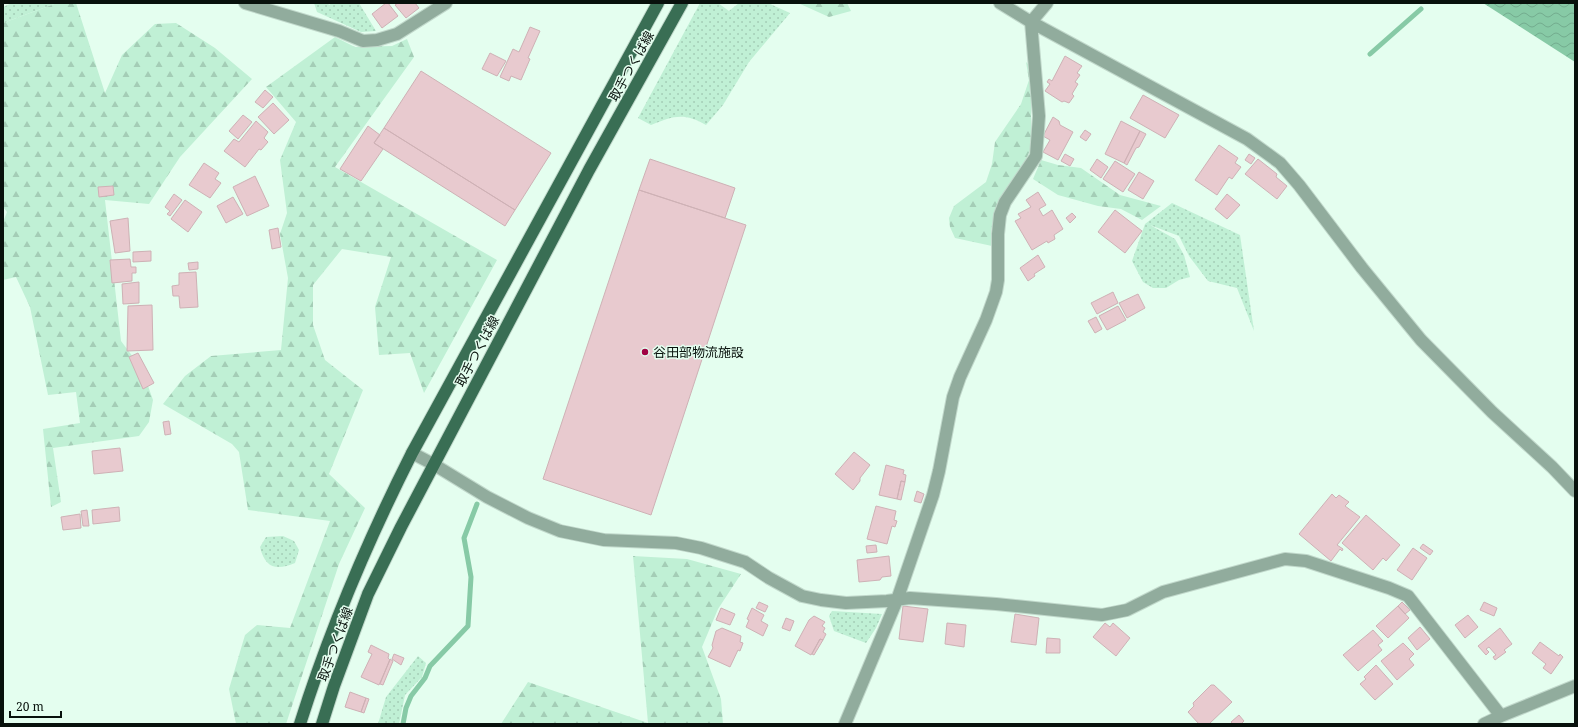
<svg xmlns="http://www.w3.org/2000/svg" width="1578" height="727" font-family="'Noto Serif','Noto Sans JP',serif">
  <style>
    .grass { fill: url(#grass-dots) }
    .forest { fill: url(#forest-firs) }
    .water { fill: url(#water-waves) }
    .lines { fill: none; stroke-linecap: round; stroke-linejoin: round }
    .stream { stroke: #87caa6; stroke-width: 5 }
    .building { fill: #e8cacf; stroke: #ceb1b5 }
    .minor-casing { stroke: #c1d8cb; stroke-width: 14 }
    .primary-casing { stroke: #c1d8cb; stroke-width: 14 }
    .minor { stroke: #91ac9d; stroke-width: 12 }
    .primary { stroke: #396e54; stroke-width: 12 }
    .poi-dot { fill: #a00344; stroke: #e4feef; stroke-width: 1.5 }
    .labels { text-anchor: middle; stroke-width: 3; stroke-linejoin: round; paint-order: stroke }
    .street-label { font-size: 13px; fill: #08110c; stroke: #e4feef }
    .poi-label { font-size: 13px; fill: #08110c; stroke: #e4feef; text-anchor: start }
  </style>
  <defs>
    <pattern id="grass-dots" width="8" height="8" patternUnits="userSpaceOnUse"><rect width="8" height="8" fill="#c0f0d5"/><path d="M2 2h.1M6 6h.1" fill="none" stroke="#a4cdb6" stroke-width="1.8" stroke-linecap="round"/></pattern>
    <pattern id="forest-firs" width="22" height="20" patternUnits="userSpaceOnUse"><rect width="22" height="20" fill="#c0f0d5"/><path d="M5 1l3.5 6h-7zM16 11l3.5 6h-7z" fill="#a4cdb6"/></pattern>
    <pattern id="water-waves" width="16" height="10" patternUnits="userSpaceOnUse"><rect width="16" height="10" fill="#87caa6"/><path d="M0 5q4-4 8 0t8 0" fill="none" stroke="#73ac8e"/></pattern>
  </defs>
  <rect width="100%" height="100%" fill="#e4feef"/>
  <!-- grass -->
  <path class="grass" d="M12 3H57L3 23V7Z
    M314 3H328L329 5 332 3H359L376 31 361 32 317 12Z
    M700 3H718L729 11 739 3H768L790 13 749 62 723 105 706 125C684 112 673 116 651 125L638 118Z
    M1172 203 1240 235 1254 331 1237 288 1208 281 1189 256 1179 236 1150 225 1175 239 1184 255 1190 277 1179 280 1166 288H1153L1143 282 1132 261 1145 224Z
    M283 536 294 541 299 550 295 563C276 571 265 568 260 547L266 537Z
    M832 611 882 614 876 628 866 643 834 631 829 616Z
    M418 656 426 663 422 677 405 695 399 724H378L386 697Z"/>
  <!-- forest -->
  <path class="forest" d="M57 3H76L105 93 122 55 155 24 176 23 215 48 252 79 180 157 149 204 105 200 121 341 142 369 153 400 149 422 139 436 53 448 61 502 51 507 43 429 80 423 76 392 48 395 30 307 16 277 3 280V222L7 212 3 207V23Z
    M798 3H847L851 11 829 17Z
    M335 37 355 47 392 46 407 39 414 57 335 167 497 260 424 393 410 353 379 355 375 307 391 257 342 249 313 285V325L325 360 363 390 329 474 365 508 339 564 286 724H236L229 689 245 635 257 625 290 628 330 521 248 510 239 452 232 444 163 404 185 376 211 356 281 350 288 278 280 234 287 213 280 160 296 122 266 87Z
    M1026 62 1031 67V148L1025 162 998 202 991 231 992 246 955 238 950 227 949 218 954 206 986 182 992 164 995 142 1021 104 1029 80Z
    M1041 160 1058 165 1081 168 1120 195 1161 206 1142 220 1121 209 1098 206 1058 195 1033 179Z
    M633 556 687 559 741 574 718 609 702 647 721 699 723 724H501L528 682 648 723Z"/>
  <!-- water -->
  <path class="water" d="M1483 3H1575V62Z"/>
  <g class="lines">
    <!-- stream -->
    <path class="stream" d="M1370 54 1421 9
      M403 724 406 708 411 696 425 678 430 666 468 626 471 577 464 538 477 504"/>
  </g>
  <!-- building -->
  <path class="building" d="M386 3H388L398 16 382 28 372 14Z
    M398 3H415L419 8 406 18 395 5Z
    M530 27 540 31 528 58 530 59 521 80 511 76 509 81 500 77 513 49 519 52Z
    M490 53 506 61 497 76 482 69Z
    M1065 56 1082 66 1077 73 1080 75 1075 82 1078 84 1072 94 1074 96 1069 103 1064 101 1062 102 1045 91 1050 84 1047 82 1049 79 1052 81Z
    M421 71 551 153 515 210 384 128Z
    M265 90 273 97 263 108 255 102Z
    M1143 95 1179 115 1165 138 1130 118Z
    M273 103 289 120 274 134 258 117Z
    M243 115 252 122 238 139 229 131Z
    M1053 117 1059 121 1060 125 1073 132 1058 160 1043 152 1050 140 1043 136Z
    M256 121 268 132 264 138 268 142 261 150 259 149 245 167 224 151 234 139 239 142Z
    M1121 121 1140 131 1124 163 1105 154Z
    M368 126 380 135 374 143 383 149 361 181 340 169Z
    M384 128 515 210 505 226 374 143Z
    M1085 130 1091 134 1086 141 1080 137Z
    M1140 131 1146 134 1139 147 1136 148 1127 165 1124 163Z
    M1219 145 1238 158 1235 163 1241 167 1232 179 1229 177 1217 195 1195 180Z
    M1065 154 1074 159 1070 166 1061 161Z
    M1249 154 1255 158 1251 164 1245 160Z
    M650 159 735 188 725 218 639 190Z
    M1097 159 1108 167 1101 178 1090 170Z
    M1258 159 1277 174 1276 177 1287 186 1277 199 1245 174Z
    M1115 161 1135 174 1123 192 1103 179Z
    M204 163 219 173 215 179 221 183 210 198 189 185Z
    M1139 172 1154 181 1143 199 1128 190Z
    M255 176 269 206 247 216 233 187Z
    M113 186 114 195 99 197 98 187Z
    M639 190 746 225 651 515 543 479Z
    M1038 192 1046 205 1039 209 1043 216 1052 210 1063 229 1054 235 1055 239 1048 243 1047 241 1032 250 1015 221 1021 218 1018 214 1031 207 1026 200Z
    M174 194 182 200 170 216 167 214 170 211 165 207Z
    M1227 194 1240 205 1227 219 1215 209Z
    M233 197 243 214 226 223 217 206Z
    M185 200 202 212 188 232 171 219Z
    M1115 210 1142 231 1125 253 1098 232Z
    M1072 213 1076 217 1070 223 1066 218Z
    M128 218 130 251 115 253 110 221Z
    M278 228 281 247 272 249 269 230Z
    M151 251V261L133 262V252Z
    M1038 255 1045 267 1034 274 1035 276 1028 281 1020 268Z
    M130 259 131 267H136V273H132V281L112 283 110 260Z
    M198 262V269L189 270 188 263Z
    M196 272 198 307 180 308 179 296H173L172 286 179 285V273Z
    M139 282V303L123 304 122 284Z
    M1113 292 1118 303 1097 314 1091 303Z
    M1138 294 1145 308 1127 318 1119 303Z
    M152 305 153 350 127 351 128 306Z
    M1118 306 1126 320 1107 330 1099 316Z
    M1096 317 1102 329 1095 333 1088 321Z
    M138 353 154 383 143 389 129 357Z
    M169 421 171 434 165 435 163 422Z
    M120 448 123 471 94 474 92 451Z
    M854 452 870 465 860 478V481L853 490 835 474Z
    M886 465 904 470 903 474 906 475 905 482 901 481 897 499 879 495Z
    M901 481 905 482 901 500 897 499Z
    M917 491 924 494 921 503 914 501Z
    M1332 494 1336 498 1339 495 1349 502 1345 506 1360 517 1337 545 1343 549 1342 551 1340 549 1331 561 1299 534Z
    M876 506 896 511 894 520 897 521 895 527 892 526 887 544 867 539Z
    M119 507 120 521 93 524 92 510Z
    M87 510 89 526H83L81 511Z
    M80 514 81 528 63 530 61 517Z
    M1366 515 1400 545 1386 561 1383 558 1373 570 1342 543Z
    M1423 544 1433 551 1430 555 1420 548Z
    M876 545 877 552 867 553 866 546Z
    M1413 548 1427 558 1412 580 1397 570Z
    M889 556 891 576 882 577 880 580 859 582 857 560Z
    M759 602 768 606 765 612 756 608Z
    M1402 602 1410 610 1405 614 1398 606Z
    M1484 602 1497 608 1494 616 1480 610Z
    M903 606 928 609 923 642 899 639Z
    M1398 606 1409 618 1388 638 1376 626Z
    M721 608 735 614 730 625 716 620Z
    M752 608 764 615 761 621 768 625 763 636 746 627 749 620 747 619Z
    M1015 614 1039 618 1036 645 1011 642Z
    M1468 615 1478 627 1465 638 1455 625Z
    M814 616 825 622 822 626 825 628 823 632 826 634 823 640 820 639 811 655 795 646 809 620Z
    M786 618 794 621 790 631 782 628Z
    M947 623 966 625 964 647 945 644Z
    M1105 623 1110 627 1113 623 1130 638 1116 656 1093 637Z
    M1420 627 1430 639 1417 650 1408 638Z
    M722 628 741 636 740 642 743 643 740 651 738 650 730 667 708 657 713 648 712 645 716 631Z
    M1500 628 1512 644 1504 650 1506 652 1495 660 1493 657 1496 655 1489 647 1486 649 1489 652 1486 655 1478 646Z
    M1373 630 1383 641 1378 645 1382 650 1358 671 1343 655Z
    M1047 638 1060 639V653H1046Z
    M820 639 823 640 814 655 812 654Z
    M1540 642 1559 656 1560 654 1563 657 1551 674 1543 668 1546 664 1532 653Z
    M1403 643 1414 654 1409 659 1414 665 1397 680 1381 661Z
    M371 645 389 654 388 658 390 660 379 685 361 677 372 654 368 652Z
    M394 654 404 658 401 665 392 659Z
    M390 659 393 661 383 685 380 684Z
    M1376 665 1393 684 1375 700 1360 684 1366 679 1364 677Z
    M1211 685H1214L1232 702 1209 724H1199L1188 712 1194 706 1193 703Z
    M350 692 366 698 361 712 345 707Z
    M366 698 369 699 364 713 361 712Z
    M1239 715 1244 721 1241 724H1233L1231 722Z"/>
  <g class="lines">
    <defs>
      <path id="minor" d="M245 3 339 31 363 41 377 40 397 34 446 3
        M1000 3 1031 22 1247 139 1280 163 1299 185 1362 268 1421 340 1492 412 1552 467 1575 491
        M412 453 433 464 487 497 528 518 560 531 604 540 676 543 701 548 745 562 769 578 802 596 821 600 846 603 887 601 910 598 996 604 1102 615 1127 610 1163 592 1285 559 1306 561 1389 588 1408 596 1501 716
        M845 724 897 600 933 495 939 471 953 397 960 377 986 320 996 292 998 280V234L1000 215 1005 202 1036 156 1039 116 1031 22 1047 3
        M1484 724 1501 716 1575 686"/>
      <path id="primary" d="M300 724C330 629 367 542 412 453L658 3
        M322 724 334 686 368 594 401 527 589 170 682 3"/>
    </defs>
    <!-- minor casing -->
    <use href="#minor" class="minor-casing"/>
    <!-- primary casing -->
    <use href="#primary" class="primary-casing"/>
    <!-- minor -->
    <use href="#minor" class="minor"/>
    <!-- primary -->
    <use href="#primary" class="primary"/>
  </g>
  <!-- markers -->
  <circle class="poi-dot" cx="645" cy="352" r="4"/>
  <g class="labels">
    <!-- street labels -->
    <g class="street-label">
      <text transform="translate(631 66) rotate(-61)" y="5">取手つくば線</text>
      <text transform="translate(477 351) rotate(-62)" y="5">取手つくば線</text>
      <text transform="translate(335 644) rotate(-70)" y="5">取手つくば線</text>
    </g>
    <!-- poi labels -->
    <g class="poi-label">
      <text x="653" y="357">谷田部物流施設</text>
    </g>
  </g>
  <!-- border -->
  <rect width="1578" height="727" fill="none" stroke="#08110c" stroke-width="8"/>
  <!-- scale -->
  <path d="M10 711v6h51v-6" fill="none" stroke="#08110c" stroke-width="2"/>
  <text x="16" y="711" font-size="12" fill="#08110c" stroke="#e4feef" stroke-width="3" paint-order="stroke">20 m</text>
</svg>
